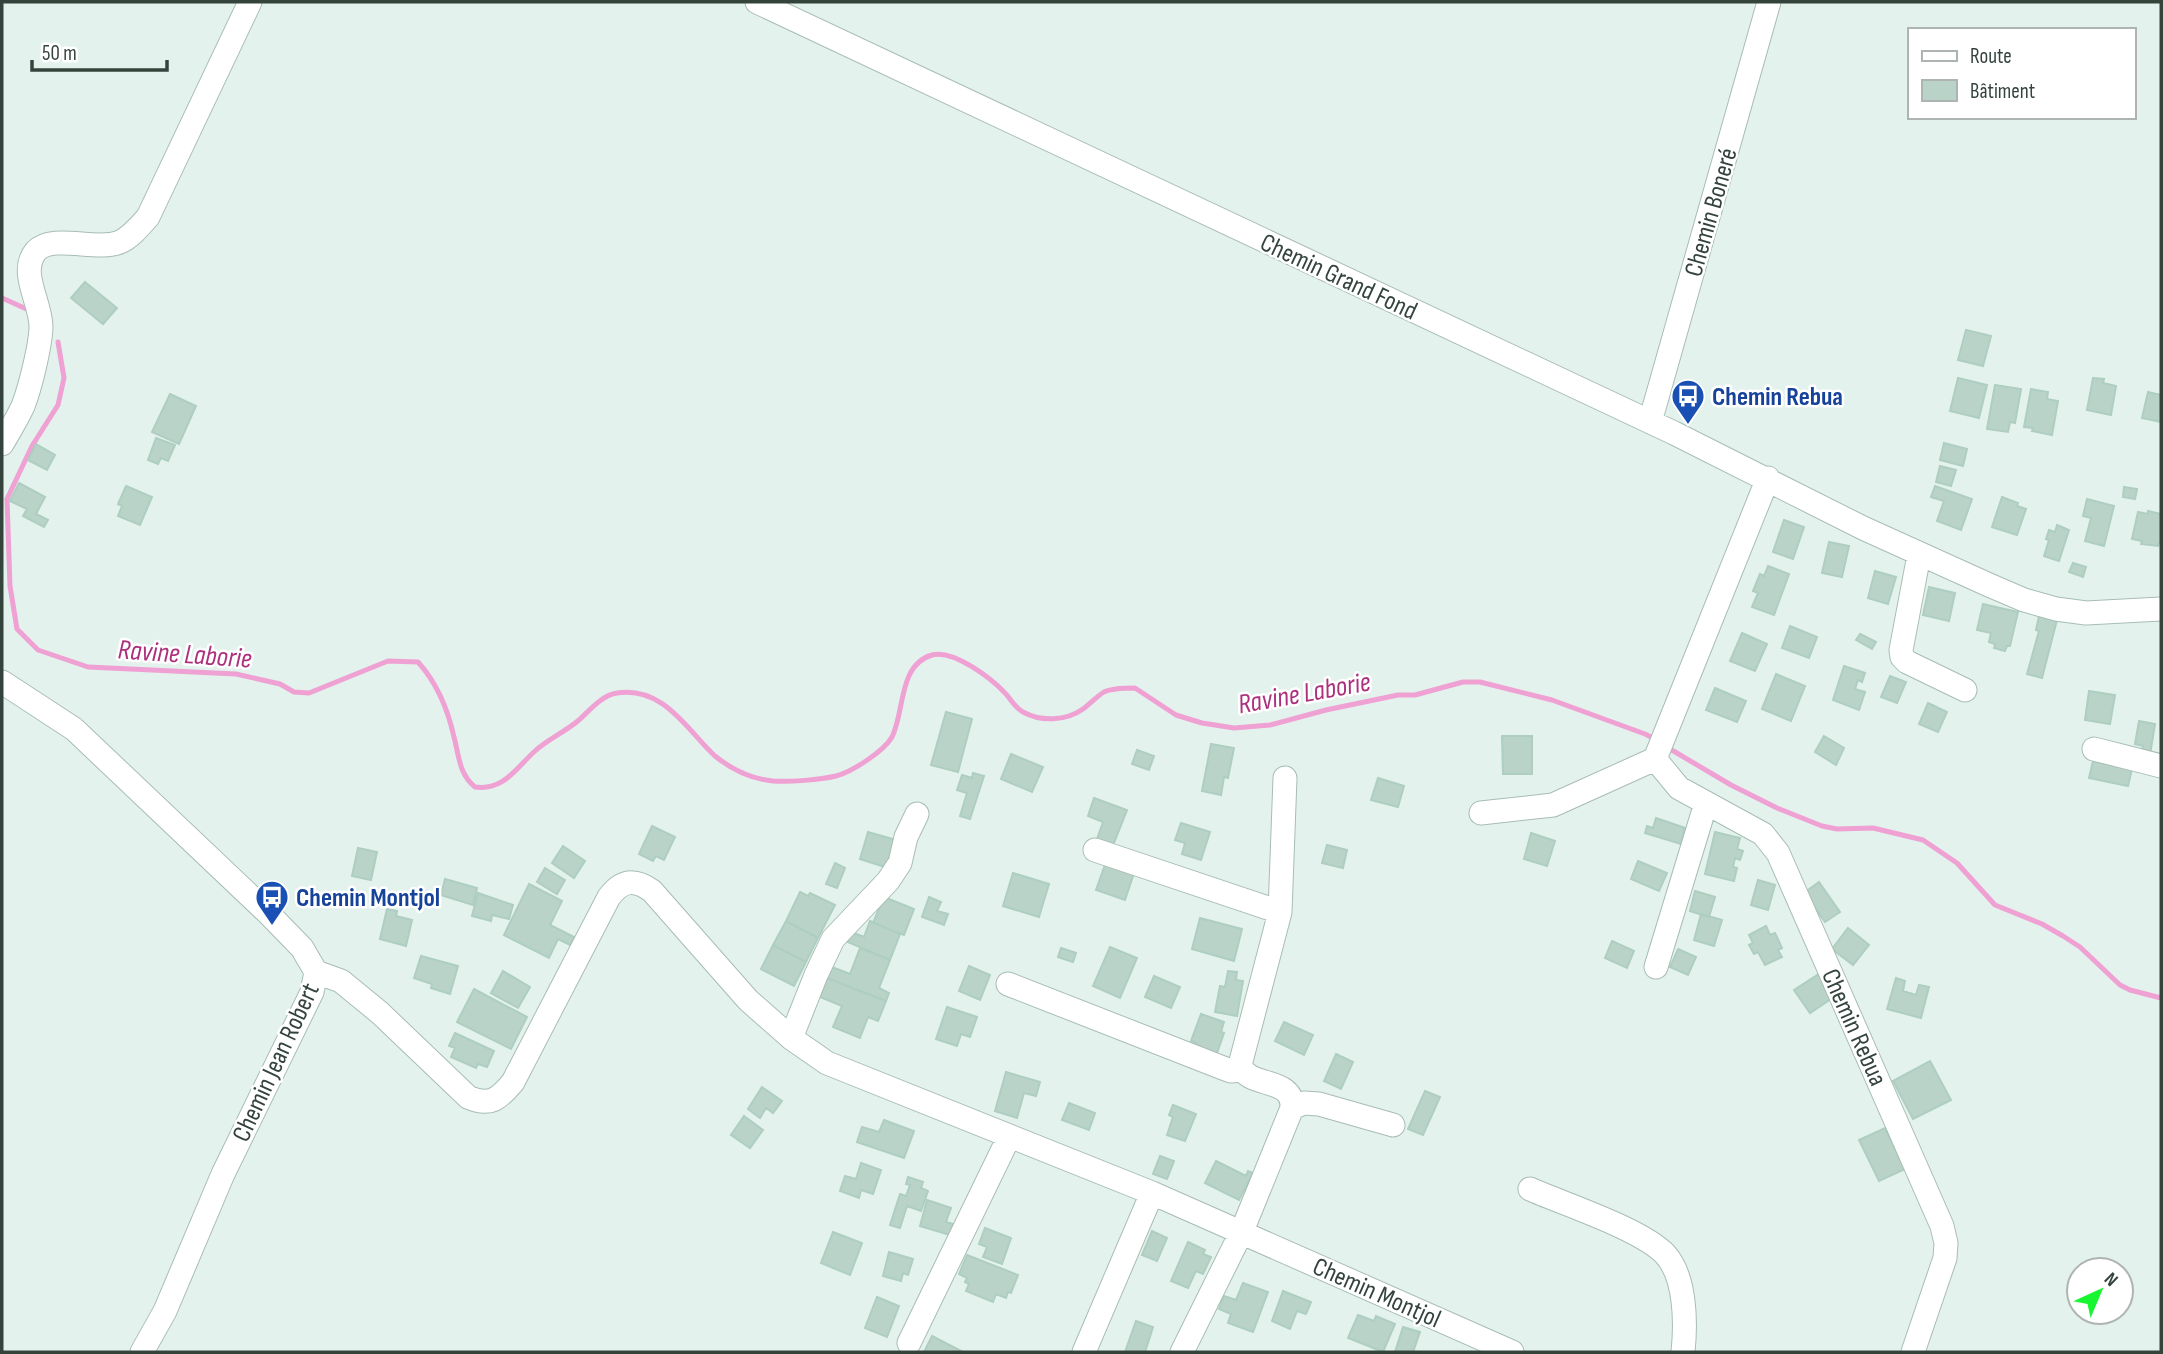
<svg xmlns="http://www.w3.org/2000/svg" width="2163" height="1354" font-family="'Sofia Sans Condensed',sans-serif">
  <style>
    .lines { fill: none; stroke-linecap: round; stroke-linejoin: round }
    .stream { stroke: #eea1d2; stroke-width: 5 }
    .building { fill: #bad3c8; stroke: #adcec0; stroke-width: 2 }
    .minor-casing { stroke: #a7bdb4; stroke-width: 25 }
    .minor { stroke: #fff; stroke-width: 23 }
    .labels { text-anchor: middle; stroke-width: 5; stroke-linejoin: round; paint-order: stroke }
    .street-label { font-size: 26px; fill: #34443d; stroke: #fff }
    .transit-label { font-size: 26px; font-weight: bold; fill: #164399; stroke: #fff; text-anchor: start }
    .water-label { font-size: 28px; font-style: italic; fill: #ad307d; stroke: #fff }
  </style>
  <rect width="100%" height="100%" fill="#e4f2ed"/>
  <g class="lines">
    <!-- stream -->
    <path class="stream" d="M2 298 31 311
      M58 342 64 378 58 405 32 446 7 499 10 586 17 629 38 650 88 667 236 674 280 684 294 692 309 693 388 661 418 662C437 683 448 710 454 737 459 756 459 774 475 787 504 791 516 768 535 751 548 739 565 732 579 720 589 711 602 695 617 693 664 686 687 730 715 756 731 769 752 779 773 781 791 782 819 780 836 776 852 772 884 751 892 737 905 711 898 665 932 655 953 649 991 678 1005 693 1011 699 1015 708 1023 712 1041 722 1066 721 1083 709 1090 704 1096 697 1104 692 1112 688 1125 688 1135 688L1176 715 1202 723 1234 728 1270 725 1326 710 1398 695H1415L1463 682H1480L1552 700 1645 734 1657 740
      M1665 746 1731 785 1777 808 1822 826 1837 829 1873 828 1923 840 1957 863 1995 905 2042 924 2063 936 2080 947 2120 985 2130 990 2161 998"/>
  </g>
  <!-- building -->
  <path class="building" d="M85 282 117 308 103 324 71 298Z
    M1966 330 1991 336 1983 366 1958 360Z
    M1958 378 1987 385 1979 418 1950 411Z
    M2093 378 2104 379 2103 383 2116 386 2111 415 2087 410Z
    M1995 385 2021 389 2015 423 2010 422 2008 432 1987 429Z
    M2031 389 2048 392 2047 399 2058 401 2052 435 2032 431 2033 428 2024 427Z
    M2148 392 2161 395V422L2142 418Z
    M170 394 196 406 179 444 152 432Z
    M156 438 175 445 168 461 161 458 158 464 148 460Z
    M1944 443 1967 449 1963 466 1940 460Z
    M36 444 55 455 47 470 28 460Z
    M1940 466 1956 470 1951 486 1936 482Z
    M19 483 45 497 36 514 48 520 44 527 23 516 27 509 10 501Z
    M126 486 152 497 140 525 118 516 122 506 118 504Z
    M1935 486 1972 499 1961 530 1937 521 1944 501 1931 497Z
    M2124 487 2137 489 2135 499 2123 497Z
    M2002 497 2018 503 2017 506 2026 509 2017 535 1992 527Z
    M2087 499 2114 506 2104 546 2085 541 2091 518 2083 516Z
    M2148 511 2161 514V543H2159L2158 546 2141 544 2142 541 2132 539 2138 512 2148 514Z
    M1784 520 1804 527 1793 559 1773 552Z
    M2057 525 2069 530 2059 561 2044 556 2049 540 2046 539 2049 530 2055 532Z
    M1829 542 1849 546 1842 577 1822 573Z
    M2073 563 2086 567 2083 577 2069 572Z
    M1768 566 1789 574 1774 615 1752 607 1758 593 1753 591 1760 574 1764 576Z
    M1875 571 1896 577 1888 604 1868 598Z
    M1929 587 1955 593 1949 621 1923 615Z
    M1983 604 2018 612 2010 646H2007L2005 651 1994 648 1995 644 1989 642 1991 633 1977 630Z
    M2039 616 2057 620 2042 678 2027 674 2039 631 2036 630Z
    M1790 626 1817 637 1809 658 1782 648Z
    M1742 633 1767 644 1755 671 1730 661Z
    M1860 634 1876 642 1872 649 1856 640Z
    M1844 666 1865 673 1862 682 1858 680 1855 689 1865 692 1859 710 1833 700Z
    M1776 674 1805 686 1791 721 1762 709Z
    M1890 676 1906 682 1897 703 1881 697Z
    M1715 688 1746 701 1737 722 1706 710Z
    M2089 691 2115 695 2110 724 2085 720Z
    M1928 703 1947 712 1938 732 1919 724Z
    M946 712 972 719 958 772 931 765Z
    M2139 721 2155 724 2150 755 2141 754 2143 746 2135 744Z
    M1502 736H1532V774H1503Z
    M1824 736 1844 748 1836 765 1815 752Z
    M1211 744 1234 748 1228 778 1224 777 1221 795 1202 791Z
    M1137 750 1154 756 1149 770 1132 764Z
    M1011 754 1043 767 1032 792 1001 779Z
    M2093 761 2132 769 2128 786 2089 778Z
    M973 773 984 776 970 819 960 816 967 793 957 790 962 775 972 778Z
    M1378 778 1404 786 1398 807 1371 800Z
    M1094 798 1127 810 1112 848 1096 842 1103 822 1088 816Z
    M1656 818 1685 828 1681 844 1645 833 1647 826 1653 828Z
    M1181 823 1210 832 1201 860 1182 854 1185 843 1175 840Z
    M652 826 675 837 664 860 656 856 653 861 639 854Z
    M868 832 896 840 888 868 860 859Z
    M1715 832 1740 838 1737 849 1743 851 1740 860 1735 858 1733 867 1737 868 1734 881 1705 874Z
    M1531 833 1555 841 1547 866 1524 859Z
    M1327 845 1347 850 1343 868 1322 863Z
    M563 846 585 861 574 878 552 863Z
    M358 848 377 852 371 880 352 876Z
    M1638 861 1667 873 1659 891 1631 879Z
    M1106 862 1134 873 1125 900 1096 890Z
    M835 863 845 868 837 888 826 884Z
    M545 868 565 880 557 894 537 882Z
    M1013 873 1049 884 1039 917 1003 906Z
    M445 879 477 888 473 905 441 895Z
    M1758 880 1775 885 1768 910 1751 905Z
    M1819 882 1840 912 1825 922 1804 893Z
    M529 884 562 901 550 925 574 937 570 945 558 939 549 958 504 935Z
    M1695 891 1715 897 1709 917 1690 911Z
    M800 892 808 896 810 893 835 905 818 938 786 921Z
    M478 893 513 905 509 919 492 915 491 921 472 916Z
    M884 897 914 909 904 935 873 923Z
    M929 897 941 902 937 911 948 914 944 925 922 917Z
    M387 909 397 911 396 916 412 920 406 946 380 939Z
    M1701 914 1722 920 1714 946 1694 940Z
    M1200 918 1242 929 1234 961 1192 949Z
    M786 921 818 938 806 962 773 945Z
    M870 921 900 934 890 960 843 940 847 930 864 937Z
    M1766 926 1770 935 1775 933 1782 948 1778 950 1782 957 1765 965 1758 952 1754 954 1749 945 1753 943 1749 935Z
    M1848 928 1869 945 1853 965 1832 949Z
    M1612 941 1634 951 1627 968 1605 958Z
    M773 945 806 962 794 986 761 969Z
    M1110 947 1137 958 1120 998 1093 986Z
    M860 948 890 960 879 988 889 993 886 1001 827 978 832 967 850 974Z
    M1061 948 1076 953 1073 962 1058 957Z
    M1678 949 1696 957 1688 975 1670 967Z
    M421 956 458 966 450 994 431 988 432 984 414 978Z
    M969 966 990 975 980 1000 959 991Z
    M503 971 530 987 518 1008 491 993Z
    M1228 971 1237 972 1236 980 1243 981 1237 1016 1215 1012 1220 986 1225 987Z
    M1822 972 1837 995 1810 1013 1794 990Z
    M1154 976 1180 987 1171 1008 1145 997Z
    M827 978 886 1001 878 1021 868 1017 860 1038 833 1027 842 1006 820 997Z
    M1896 978 1905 981 1903 991 1916 995 1919 985 1929 987 1921 1018 1887 1009Z
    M474 989 527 1017 511 1049 457 1022Z
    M947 1007 977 1017 970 1037 961 1034 957 1046 936 1039Z
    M1201 1014 1224 1022 1221 1032 1224 1033 1216 1056 1194 1048 1196 1043 1191 1041Z
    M1284 1022 1313 1035 1304 1055 1275 1041Z
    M455 1033 494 1051 487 1067 478 1064 476 1068 451 1057 455 1048 449 1046Z
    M1336 1054 1353 1062 1341 1089 1324 1081Z
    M1930 1061 1951 1100 1913 1119 1893 1081Z
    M1006 1072 1040 1082 1036 1096 1024 1093 1017 1118 995 1111Z
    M762 1087 782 1101 773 1113 766 1108 760 1118 748 1109Z
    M1425 1091 1440 1097 1423 1135 1408 1129Z
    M1069 1103 1095 1113 1089 1130 1062 1120Z
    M1173 1105 1196 1114 1185 1141 1167 1135 1173 1117 1169 1115Z
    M744 1116 763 1130 750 1148 731 1135Z
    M884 1120 914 1131 904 1158 857 1142 862 1127 879 1132Z
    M1885 1128 1905 1169 1879 1181 1859 1140Z
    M1160 1156 1174 1161 1167 1179 1153 1174Z
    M1216 1161 1246 1176 1248 1171 1253 1173 1239 1200 1205 1183Z
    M861 1163 881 1170 873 1194 861 1190 859 1198 840 1191 845 1176 856 1179Z
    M908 1177 923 1182 921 1188 928 1191 921 1211 907 1206 900 1228 890 1225 900 1194 906 1196 910 1185 906 1184Z
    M927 1200 951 1208 946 1222 953 1224 950 1235 920 1226Z
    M985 1228 1011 1238 1002 1264 983 1257 987 1247 979 1244Z
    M1152 1231 1167 1238 1157 1261 1142 1255Z
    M833 1232 862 1243 850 1275 821 1263Z
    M1188 1242 1205 1250 1203 1254 1211 1257 1203 1274 1196 1271 1188 1288 1171 1281Z
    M889 1252 913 1259 908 1275 903 1273 901 1281 883 1276Z
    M967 1255 1018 1275 1011 1293 1008 1292 1006 1298 996 1294 993 1302 966 1291 969 1284 965 1282 967 1278 959 1274Z
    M1243 1283 1268 1292 1253 1332 1228 1323 1231 1314 1219 1309 1224 1296 1236 1300Z
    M1283 1291 1311 1302 1306 1314 1297 1311 1290 1329 1272 1321Z
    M877 1297 899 1306 887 1337 865 1328Z
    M1358 1315 1374 1321 1376 1316 1395 1324 1383 1352 1348 1338Z
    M1136 1321 1153 1327 1145 1352H1125Z
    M1403 1327 1420 1332 1413 1352H1395Z
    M932 1336 963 1352H924Z"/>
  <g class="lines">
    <defs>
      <path id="minor" d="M757 2 1674 433 1863 528 1989 585 2024 600 2056 609 2086 613 2161 609
        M1650 422 1769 2
        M2 444C9 432 17 419 23 406 30 388 40 348 41 328 42 304 18 272 36 251 53 233 97 252 120 242 131 237 140 226 148 217L250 2
        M1768 478 1655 759 1679 788 1763 834 1778 853 1942 1226 1946 1243 1945 1258 1913 1352
        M1919 555 1901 650 1902 657 1907 662 1965 690
        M2 682 74 729 269 914 302 948 316 972 312 992 223 1174 165 1311 142 1352
        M2094 749 2161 766
        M1481 813 1553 805 1655 759
        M1095 850 1280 912
        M1656 967 1706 803
        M316 972 341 981 380 1013 468 1097C490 1107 499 1099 513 1082L609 897C622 880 634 878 652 891L748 1000 791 1038 827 1063 1152 1193 1512 1352
        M1008 984 1223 1068 1231 1071 1241 1070
        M791 1038 816 975 833 939 888 881 900 863 906 837 917 814
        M1292 1108 1304 1103 1319 1104 1393 1125
        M1530 1189C1564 1204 1641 1229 1665 1254 1686 1277 1686 1323 1683 1352
        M909 1343 1009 1137
        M1084 1352 1152 1193
        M1182 1352 1242 1231 1292 1108C1294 1076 1248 1089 1240 1065L1280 912 1285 778"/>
    </defs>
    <!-- minor casing -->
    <use href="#minor" class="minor-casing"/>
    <!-- minor -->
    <use href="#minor" class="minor"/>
  </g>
  <!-- icons -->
  <defs>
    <symbol id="bus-pin" viewBox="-11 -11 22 30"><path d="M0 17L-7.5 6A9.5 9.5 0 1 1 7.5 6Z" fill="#1a4fb4" stroke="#fff"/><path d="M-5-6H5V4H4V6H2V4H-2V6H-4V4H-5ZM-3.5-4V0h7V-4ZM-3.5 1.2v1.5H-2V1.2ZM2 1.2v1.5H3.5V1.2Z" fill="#fff"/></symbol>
  </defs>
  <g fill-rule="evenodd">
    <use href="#bus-pin" x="1669" y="377" width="38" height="52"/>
    <use href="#bus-pin" x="253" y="878" width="38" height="52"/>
  </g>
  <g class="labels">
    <!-- street labels -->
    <g class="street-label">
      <text transform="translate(1710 212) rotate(-74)" y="9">Chemin Boneré</text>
      <text transform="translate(1339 276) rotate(25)" y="9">Chemin Grand Fond</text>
      <text transform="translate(1855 1027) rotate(66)" y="9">Chemin Rebua</text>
      <text transform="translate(275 1062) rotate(-65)" y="9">Chemin Jean Robert</text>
      <text transform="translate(1377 1292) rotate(24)" y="9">Chemin Montjol</text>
    </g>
    <!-- transit labels -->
    <g class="transit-label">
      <text x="1712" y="405">Chemin Rebua</text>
      <text x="296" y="906">Chemin Montjol</text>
    </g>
    <!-- water labels -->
    <g class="water-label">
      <text transform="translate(185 653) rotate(4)" y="10">Ravine Laborie</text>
      <text transform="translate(1304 692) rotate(-10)" y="10">Ravine Laborie</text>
    </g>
  </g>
  <!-- border -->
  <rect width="2163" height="1354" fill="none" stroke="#34443d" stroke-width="7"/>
  <!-- legend -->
  <rect x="1908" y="28" width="228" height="91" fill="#ffffff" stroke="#aeb4b1" stroke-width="2"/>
  <rect x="1922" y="51" width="35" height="10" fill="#ffffff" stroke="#aeb4b1" stroke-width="2"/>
  <text x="1970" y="63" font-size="21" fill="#34443d">Route</text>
  <rect x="1922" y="80" width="35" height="21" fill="#bad3c8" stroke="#aeb4b1" stroke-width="2"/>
  <text x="1970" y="98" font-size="21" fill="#34443d">Bâtiment</text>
  <!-- north arrow -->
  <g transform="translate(2100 1291) rotate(44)"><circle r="33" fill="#ffffff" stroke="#aeb4b1" stroke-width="2"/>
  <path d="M0-5L12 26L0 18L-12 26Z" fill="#17f630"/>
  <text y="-10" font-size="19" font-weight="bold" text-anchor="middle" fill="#34443d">N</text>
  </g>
  <!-- scale -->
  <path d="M32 60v10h135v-10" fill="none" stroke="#34443d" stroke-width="3.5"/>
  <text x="42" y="60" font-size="21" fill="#34443d" stroke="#ffffff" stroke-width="5" paint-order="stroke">50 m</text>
</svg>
